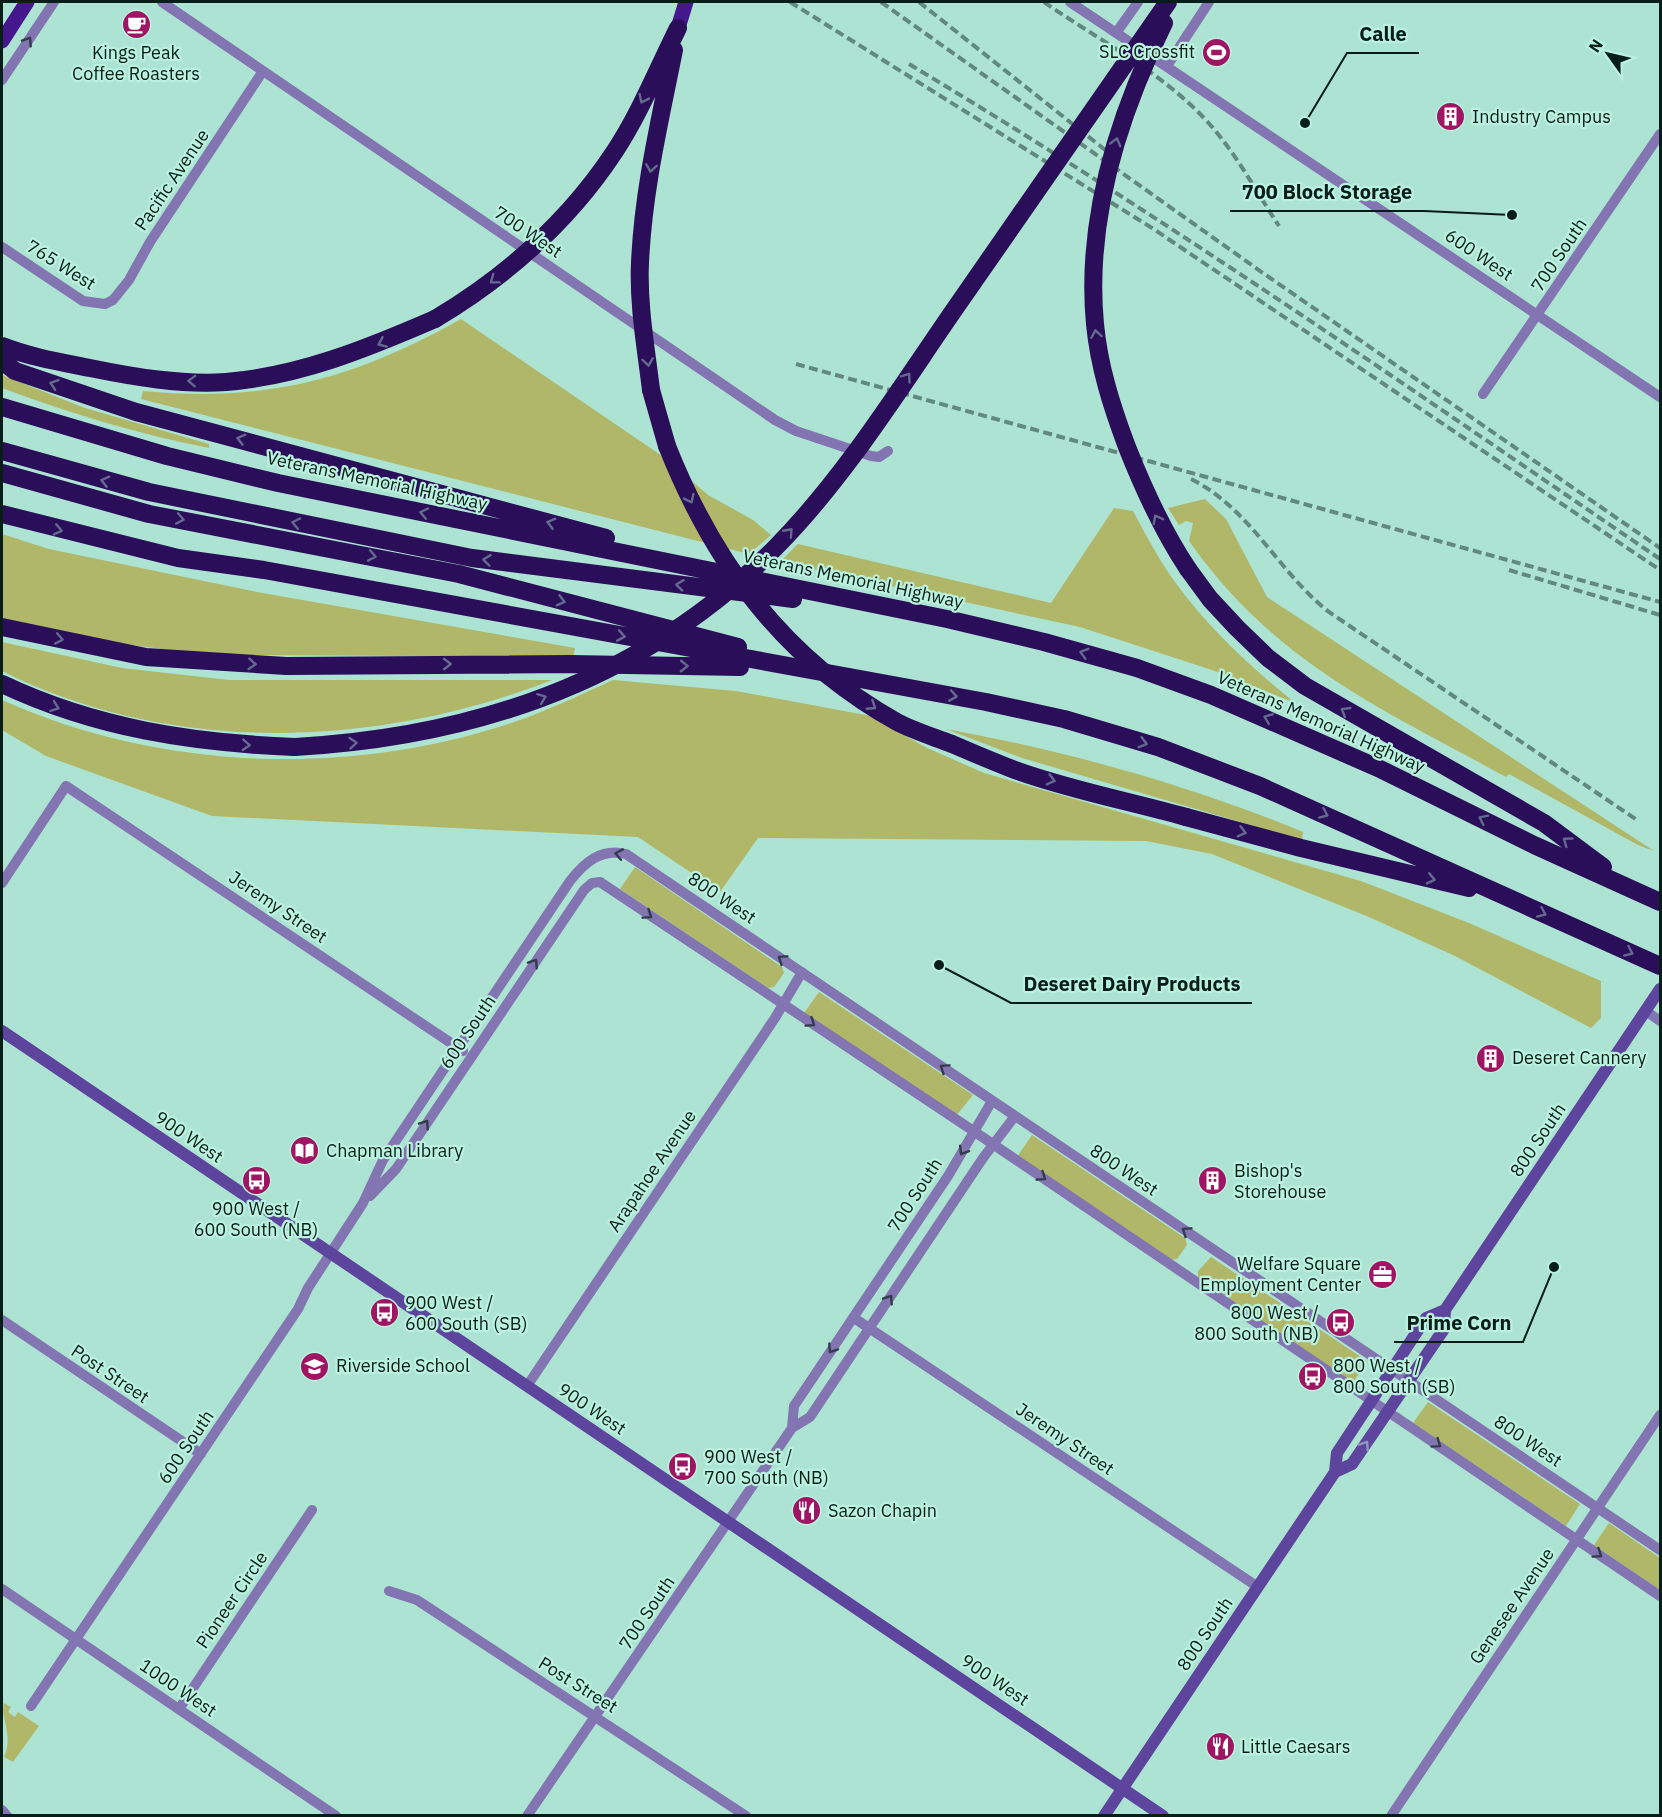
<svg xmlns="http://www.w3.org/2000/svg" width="1662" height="1817" font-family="'IBM Plex Sans',sans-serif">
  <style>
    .green { fill: #b0b768 }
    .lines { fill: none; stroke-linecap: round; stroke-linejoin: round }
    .street { stroke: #8275b2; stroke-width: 10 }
    .secondary { stroke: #5d449d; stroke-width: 12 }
    .primary { stroke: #45168c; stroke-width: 15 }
    .highway { stroke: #2a0e59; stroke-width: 18 }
    .rail { stroke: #61897d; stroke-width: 4; stroke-dasharray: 9 4.5; stroke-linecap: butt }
    .highway-bridge { stroke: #2a0e59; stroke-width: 18 }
    .oneway { stroke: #323c4d }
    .oneway2 { stroke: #64698f }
    .oneway3 { stroke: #8c9abe }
    .labels { text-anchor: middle; stroke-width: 4.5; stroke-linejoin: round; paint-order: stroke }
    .poi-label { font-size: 18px; fill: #071d17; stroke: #baf1df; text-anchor: start }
    .street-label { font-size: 18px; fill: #071d17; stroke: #baf1df }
    .leader { fill: none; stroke: #071d17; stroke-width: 2 }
    .callout-dot { fill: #071d17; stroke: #baf1df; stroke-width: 2 }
    .callout-label { font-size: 20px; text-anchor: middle; font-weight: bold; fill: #071d17; stroke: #baf1df; stroke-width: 4.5; stroke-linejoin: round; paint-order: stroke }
  </style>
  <rect width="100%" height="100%" fill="#ade3d2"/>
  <!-- green -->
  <path class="green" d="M461 319 665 458 708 495 753 520 771 535 749 554 141 399 143 391C266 403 354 379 461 319Z
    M2 375 85 408 209 444V448C138 434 69 413 2 388Z
    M1205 499 1226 519 1267 597 1654 851 1638 845 1509 774 1506 777C1380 708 1275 663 1189 541L1193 523 1186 521 1179 525 1168 508Z
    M1114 508 1133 511C1146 535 1159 560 1175 582 1209 629 1251 667 1295 703L1212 670 1080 627 780 562 798 544 1051 603Z
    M2 534 49 549 257 592 575 648 573 657 254 655 177 651 110 642 14 622 2 618Z
    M2 642 122 668 229 680H552C377 748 173 756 2 671Z
    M613 680 736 691 871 716 925 747 984 773 1361 881 1469 923 1601 981V1018L1591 1028 1455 956 1369 917 1212 854 1146 841 758 838 720 892 638 837 212 816 46 756 2 730V700C156 769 338 777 499 727 538 715 576 697 613 680Z
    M946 729C1067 751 1189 785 1303 832L1302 840 1022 758Z
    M635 867 782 967 784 973 774 987 768 988 620 889Z
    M819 992 973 1095 956 1116 804 1013Z
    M1032 1135 1185 1238 1187 1245 1177 1259 1170 1260 1017 1157Z
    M1211 1257 1367 1361 1353 1383 1198 1277V1271Z
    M1428 1402 1580 1504 1566 1526 1413 1423Z
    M1609 1523 1660 1558V1590L1594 1545Z
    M4 1703 11 1707 8 1712 15 1717 18 1712 39 1726 13 1762 4 1757C14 1735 0 1719 4 1703Z"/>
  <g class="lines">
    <!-- street -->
    <path class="street" d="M162 2 775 420 796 431 871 456 879 457 888 451
      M1070 2 1660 397
      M1116 33 1138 2
      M1167 66 1209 2
      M2 80 54 2
      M2 247 83 301 105 304 113 300 129 280 150 242 263 71
      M1483 394 1660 134
      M2 883 66 786 463 1051
      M1646 1011 1660 1021
      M370 1196 396 1169 584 890 592 883 600 882 975 1132 1660 1596
      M854 1318 1258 1587
      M2 1320 201 1454
      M527 1386 775 1018 802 972
      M792 1428 794 1406 948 1176 992 1101
      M2 1589 336 1816
      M389 1591 417 1600 746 1816
      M31 1706 298 1309 308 1288 363 1203 383 1160 570 881C585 862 601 848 626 854L1660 1550
      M179 1709 312 1510
      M2 1810 7 1816
      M527 1816 792 1428 810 1417 983 1158 1015 1116
      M1391 1816 1660 1415"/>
    <!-- secondary -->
    <path class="secondary" d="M2 1031 1163 1816
      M1335 1472 1352 1464 1444 1329 1445 1310
      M1104 1816 1335 1472 1337 1453 1426 1318 1445 1310 1660 989"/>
    <!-- primary -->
    <path class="primary" d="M678 28 686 2
      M2 41 27 2"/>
    <!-- highway -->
    <path class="highway" d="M2 346C30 357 60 362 90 368 134 377 181 385 226 382 300 376 368 348 435 319
      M2 361 15 371 136 412 606 538
      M651 390 667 446
      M2 407 167 456 278 483 947 619 1044 642 1137 668 1211 695 1378 768 1534 845 1660 902
      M2 451 149 492 472 558 793 599
      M2 473 149 514 459 574 738 647
      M2 514 178 558 264 570 986 702 1064 719 1158 747 1260 786 1660 966
      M1188 569 1210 599 1237 628 1268 658 1305 686 1544 823 1603 867
      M2 627 146 657 286 666 571 664 740 667
      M2 684C95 728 192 743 295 747
      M1186 817 1301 848 1469 888"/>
    <!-- rail -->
    <path class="rail" d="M790 2 1152 228 1660 570
      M881 2 1263 273 1660 548
      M919 2 1109 153
      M1044 2C1097 39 1158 70 1203 117 1234 149 1255 190 1279 226
      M909 64C1166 218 1412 390 1660 559
      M796 364 1660 602
      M1191 479C1251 509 1278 572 1329 612L1637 820
      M1509 570 1660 615"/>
    <!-- highway-bridge -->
    <path class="highway-bridge" d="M1164 23C1118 116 1085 219 1095 324 1099 367 1112 407 1127 447 1144 490 1162 530 1188 569
      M435 319C507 276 569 221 615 151 640 113 658 68 678 28
      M651 390C646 348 638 305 640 263 643 191 660 120 674 50
      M667 446C714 564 784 659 897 722 914 731 934 737 952 744 973 753 994 762 1015 770 1070 790 1129 801 1186 817
      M295 747C476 737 645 679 776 547 845 477 898 391 954 310 1025 207 1096 104 1168 2"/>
  </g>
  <!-- one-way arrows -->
  <defs><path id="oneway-chevron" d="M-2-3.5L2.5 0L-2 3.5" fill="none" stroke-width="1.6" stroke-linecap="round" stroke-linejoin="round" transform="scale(1.5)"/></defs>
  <g class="oneway">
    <use href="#oneway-chevron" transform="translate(28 41) rotate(-56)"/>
    <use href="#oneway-chevron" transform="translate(619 854) rotate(-169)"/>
    <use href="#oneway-chevron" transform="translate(648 915) rotate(34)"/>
    <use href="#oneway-chevron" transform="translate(782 959) rotate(-146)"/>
    <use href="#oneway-chevron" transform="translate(534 963) rotate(-56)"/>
    <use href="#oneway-chevron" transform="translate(811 1023) rotate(34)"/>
    <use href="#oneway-chevron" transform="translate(944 1068) rotate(-146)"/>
    <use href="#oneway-chevron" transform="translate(425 1124) rotate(-56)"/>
    <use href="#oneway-chevron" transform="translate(963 1151) rotate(122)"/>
    <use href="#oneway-chevron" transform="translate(1042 1177) rotate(34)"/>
    <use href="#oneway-chevron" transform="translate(1186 1231) rotate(-146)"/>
    <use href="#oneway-chevron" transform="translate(889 1299) rotate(-56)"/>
    <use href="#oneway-chevron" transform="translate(832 1349) rotate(124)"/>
    <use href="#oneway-chevron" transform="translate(1437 1444) rotate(35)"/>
    <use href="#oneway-chevron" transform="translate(1598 1554) rotate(34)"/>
  </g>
  <g class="oneway2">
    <use href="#oneway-chevron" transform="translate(643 99) rotate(116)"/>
    <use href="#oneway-chevron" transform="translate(1116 142) rotate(-75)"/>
    <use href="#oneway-chevron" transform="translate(651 168) rotate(99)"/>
    <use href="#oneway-chevron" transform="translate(494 280) rotate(143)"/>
    <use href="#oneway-chevron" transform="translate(1096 334) rotate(-99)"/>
    <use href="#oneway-chevron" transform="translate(382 343) rotate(156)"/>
    <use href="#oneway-chevron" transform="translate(648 362) rotate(82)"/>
    <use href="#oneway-chevron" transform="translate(907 377) rotate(-55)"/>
    <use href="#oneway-chevron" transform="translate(192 381) rotate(-178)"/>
    <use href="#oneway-chevron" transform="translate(54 384) rotate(-161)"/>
    <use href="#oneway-chevron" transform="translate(241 439) rotate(-165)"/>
    <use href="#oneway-chevron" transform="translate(105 481) rotate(-165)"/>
    <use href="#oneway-chevron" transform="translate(690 499) rotate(64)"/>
    <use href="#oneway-chevron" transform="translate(424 513) rotate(-168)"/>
    <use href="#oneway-chevron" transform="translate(180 519) rotate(11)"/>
    <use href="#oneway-chevron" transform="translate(1157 519) rotate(-118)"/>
    <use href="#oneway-chevron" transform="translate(296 523) rotate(-168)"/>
    <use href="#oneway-chevron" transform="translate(551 523) rotate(-165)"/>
    <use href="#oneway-chevron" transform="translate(58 530) rotate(13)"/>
    <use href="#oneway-chevron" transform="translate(789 532) rotate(-48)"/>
    <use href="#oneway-chevron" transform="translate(372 556) rotate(11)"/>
    <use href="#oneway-chevron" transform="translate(487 560) rotate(-173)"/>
    <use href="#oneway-chevron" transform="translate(680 585) rotate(-173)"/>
    <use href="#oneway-chevron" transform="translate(561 601) rotate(15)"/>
    <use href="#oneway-chevron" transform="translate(621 636) rotate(10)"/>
    <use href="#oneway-chevron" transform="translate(59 639) rotate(11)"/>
    <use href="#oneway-chevron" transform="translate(1084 653) rotate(-164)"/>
    <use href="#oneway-chevron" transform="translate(252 664) rotate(4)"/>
    <use href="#oneway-chevron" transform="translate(447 664)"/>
    <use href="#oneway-chevron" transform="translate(684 666) rotate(1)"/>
    <use href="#oneway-chevron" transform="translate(953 696) rotate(10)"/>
    <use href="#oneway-chevron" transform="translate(542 698) rotate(-21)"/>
    <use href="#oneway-chevron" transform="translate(872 706) rotate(33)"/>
    <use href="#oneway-chevron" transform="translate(55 707) rotate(20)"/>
    <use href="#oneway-chevron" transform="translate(1345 711) rotate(-149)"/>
    <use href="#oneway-chevron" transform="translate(1268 718) rotate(-158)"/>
    <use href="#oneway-chevron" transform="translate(353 743) rotate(-5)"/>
    <use href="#oneway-chevron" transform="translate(1143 743) rotate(16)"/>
    <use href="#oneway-chevron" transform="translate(246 745) rotate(3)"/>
    <use href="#oneway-chevron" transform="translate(1051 780) rotate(15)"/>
    <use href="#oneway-chevron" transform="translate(1324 814) rotate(24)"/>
    <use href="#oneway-chevron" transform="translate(1483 819) rotate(-154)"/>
    <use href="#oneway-chevron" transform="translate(1242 832) rotate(15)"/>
    <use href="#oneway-chevron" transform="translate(1567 841) rotate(-144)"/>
    <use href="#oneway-chevron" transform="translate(1431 879) rotate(13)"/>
    <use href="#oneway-chevron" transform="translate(1542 913) rotate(24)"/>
    <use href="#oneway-chevron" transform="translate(1629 952) rotate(24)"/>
  </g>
  <use class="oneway3" href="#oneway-chevron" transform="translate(1365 1445) rotate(-56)"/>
  <!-- icons -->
  <defs>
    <symbol id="cafe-disc" viewBox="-11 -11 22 22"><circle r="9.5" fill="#9f1563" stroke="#baf1df"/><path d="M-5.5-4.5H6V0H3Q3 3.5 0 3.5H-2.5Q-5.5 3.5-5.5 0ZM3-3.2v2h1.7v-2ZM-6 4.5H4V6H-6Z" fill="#fff"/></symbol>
    <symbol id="stadium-disc" viewBox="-11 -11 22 22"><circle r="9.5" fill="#9f1563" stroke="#baf1df"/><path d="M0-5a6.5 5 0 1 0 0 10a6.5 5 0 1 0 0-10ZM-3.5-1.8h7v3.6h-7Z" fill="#fff"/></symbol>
    <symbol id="building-disc" viewBox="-11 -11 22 22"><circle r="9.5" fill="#9f1563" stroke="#baf1df"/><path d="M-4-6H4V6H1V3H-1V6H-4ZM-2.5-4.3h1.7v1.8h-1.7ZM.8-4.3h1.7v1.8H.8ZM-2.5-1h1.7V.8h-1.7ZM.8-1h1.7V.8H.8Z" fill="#fff"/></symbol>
    <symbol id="library-disc" viewBox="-11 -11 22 22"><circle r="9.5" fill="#9f1563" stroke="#baf1df"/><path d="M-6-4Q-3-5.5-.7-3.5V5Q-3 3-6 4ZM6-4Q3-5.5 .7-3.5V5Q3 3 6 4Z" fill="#fff"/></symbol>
    <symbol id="bus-disc" viewBox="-11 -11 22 22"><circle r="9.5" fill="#9f1563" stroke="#baf1df"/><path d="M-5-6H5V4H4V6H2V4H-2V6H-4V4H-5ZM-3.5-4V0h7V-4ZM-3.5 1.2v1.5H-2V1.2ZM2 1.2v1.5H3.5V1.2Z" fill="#fff"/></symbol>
    <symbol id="office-disc" viewBox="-11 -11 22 22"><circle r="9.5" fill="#9f1563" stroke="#baf1df"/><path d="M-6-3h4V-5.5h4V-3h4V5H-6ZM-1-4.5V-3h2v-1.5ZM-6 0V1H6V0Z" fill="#fff"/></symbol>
    <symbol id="school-disc" viewBox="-11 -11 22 22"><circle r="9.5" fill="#9f1563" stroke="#baf1df"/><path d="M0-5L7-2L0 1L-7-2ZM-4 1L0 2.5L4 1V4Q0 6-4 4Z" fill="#fff"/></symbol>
    <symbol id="restaurant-disc" viewBox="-11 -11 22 22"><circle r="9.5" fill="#9f1563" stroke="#baf1df"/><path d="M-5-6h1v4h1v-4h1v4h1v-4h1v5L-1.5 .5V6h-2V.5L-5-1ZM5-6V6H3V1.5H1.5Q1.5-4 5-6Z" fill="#fff"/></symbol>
  </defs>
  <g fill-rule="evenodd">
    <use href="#cafe-disc" x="120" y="8" width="33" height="33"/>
    <use href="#stadium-disc" x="1200" y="36" width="33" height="33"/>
    <use href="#building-disc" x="1434" y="100" width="33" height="33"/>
    <use href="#building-disc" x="1474" y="1042" width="33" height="33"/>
    <use href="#library-disc" x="288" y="1134" width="33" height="33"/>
    <use href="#bus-disc" x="240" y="1164" width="33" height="33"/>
    <use href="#building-disc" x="1196" y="1164" width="33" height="33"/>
    <use href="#office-disc" x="1366" y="1258" width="33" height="33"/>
    <use href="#bus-disc" x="368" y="1296" width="33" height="33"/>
    <use href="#bus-disc" x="1324" y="1306" width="33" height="33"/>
    <use href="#school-disc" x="298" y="1350" width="33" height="33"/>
    <use href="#bus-disc" x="1296" y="1360" width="33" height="33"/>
    <use href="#bus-disc" x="666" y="1450" width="33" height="33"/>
    <use href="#restaurant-disc" x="790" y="1494" width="33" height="33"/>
    <use href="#restaurant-disc" x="1204" y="1730" width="33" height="33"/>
  </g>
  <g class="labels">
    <!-- poi labels -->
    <g class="poi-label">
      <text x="1195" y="58" text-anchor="end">SLC Crossfit</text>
      <text x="136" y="59" text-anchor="middle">Kings Peak<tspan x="136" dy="21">Coffee Roasters</tspan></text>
      <text x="1472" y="123">Industry Campus</text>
      <text x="1512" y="1064">Deseret Cannery</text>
      <text x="326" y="1157">Chapman Library</text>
      <text x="1234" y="1177">Bishop's<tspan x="1234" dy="21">Storehouse</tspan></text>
      <text x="256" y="1215" text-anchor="middle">900 West /<tspan x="256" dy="21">600 South (NB)</tspan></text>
      <text x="1361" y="1270" text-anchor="end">Welfare Square<tspan x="1361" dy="21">Employment Center</tspan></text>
      <text x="405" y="1309">900 West /<tspan x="405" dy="21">600 South (SB)</tspan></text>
      <text x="1319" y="1319" text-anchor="end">800 West /<tspan x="1319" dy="21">800 South (NB)</tspan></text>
      <text x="336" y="1372">Riverside School</text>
      <text x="1333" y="1372">800 West /<tspan x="1333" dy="21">800 South (SB)</tspan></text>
      <text x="704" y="1463">900 West /<tspan x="704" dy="21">700 South (NB)</tspan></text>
      <text x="828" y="1517">Sazon Chapin</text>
      <text x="1241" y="1753">Little Caesars</text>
    </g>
    <!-- street labels -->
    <g class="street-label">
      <text transform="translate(172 180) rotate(-56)" y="6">Pacific Avenue</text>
      <text transform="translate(528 232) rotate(34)" y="6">700 West</text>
      <text transform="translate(1479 255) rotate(34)" y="6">600 West</text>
      <text transform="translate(1559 255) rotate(-56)" y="6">700 South</text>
      <text transform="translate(61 265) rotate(32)" y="6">765 West</text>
      <text transform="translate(377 481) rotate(12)" y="6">Veterans Memorial Highway</text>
      <text transform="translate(853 579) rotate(12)" y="6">Veterans Memorial Highway</text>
      <text transform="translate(1321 722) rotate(24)" y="6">Veterans Memorial Highway</text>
      <text transform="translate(722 898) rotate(34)" y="6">800 West</text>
      <text transform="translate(278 907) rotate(34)" y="6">Jeremy Street</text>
      <text transform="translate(468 1032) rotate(-56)" y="6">600 South</text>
      <text transform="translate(189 1137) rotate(34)" y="6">900 West</text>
      <text transform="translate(1538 1140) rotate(-56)" y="6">800 South</text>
      <text transform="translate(1124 1170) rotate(34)" y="6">800 West</text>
      <text transform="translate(652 1171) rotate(-56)" y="6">Arapahoe Avenue</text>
      <text transform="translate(915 1195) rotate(-57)" y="6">700 South</text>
      <text transform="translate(110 1374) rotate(34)" y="6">Post Street</text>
      <text transform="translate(592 1409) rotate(34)" y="6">900 West</text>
      <text transform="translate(1065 1439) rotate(34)" y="6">Jeremy Street</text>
      <text transform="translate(1528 1441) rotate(34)" y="6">800 West</text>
      <text transform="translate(186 1447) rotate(-56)" y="6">600 South</text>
      <text transform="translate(232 1600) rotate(-56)" y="6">Pioneer Circle</text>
      <text transform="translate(1512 1606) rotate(-56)" y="6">Genesee Avenue</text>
      <text transform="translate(647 1613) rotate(-56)" y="6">700 South</text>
      <text transform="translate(1205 1634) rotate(-56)" y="6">800 South</text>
      <text transform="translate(995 1680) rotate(34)" y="6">900 West</text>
      <text transform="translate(578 1685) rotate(32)" y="6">Post Street</text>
      <text transform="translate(178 1688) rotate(34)" y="6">1000 West</text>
    </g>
  </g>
  <!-- callouts -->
  <path class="leader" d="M1305 123L1347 53H1419M1512 215L1424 211H1230M939 965L1011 1003H1252M1554 1267L1523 1342H1394"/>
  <g class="callout-dot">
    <circle cx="1305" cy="123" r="6"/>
    <circle cx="1512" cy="215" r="6"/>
    <circle cx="939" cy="965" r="6"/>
    <circle cx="1554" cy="1267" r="6"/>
  </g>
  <g class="callout-label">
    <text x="1383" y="41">Calle</text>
    <text x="1327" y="199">700 Block Storage</text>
    <text x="1132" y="991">Deseret Dairy Products</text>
    <text x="1459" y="1330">Prime Corn</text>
  </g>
  <!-- border -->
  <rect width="1662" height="1817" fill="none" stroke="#071d17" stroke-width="6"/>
  <!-- north arrow -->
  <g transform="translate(1608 54) rotate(304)" stroke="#baf1df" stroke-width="4.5" paint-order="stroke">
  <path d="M0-4.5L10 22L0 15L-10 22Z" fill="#071d17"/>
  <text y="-9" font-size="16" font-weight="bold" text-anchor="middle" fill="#071d17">N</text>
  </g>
</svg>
